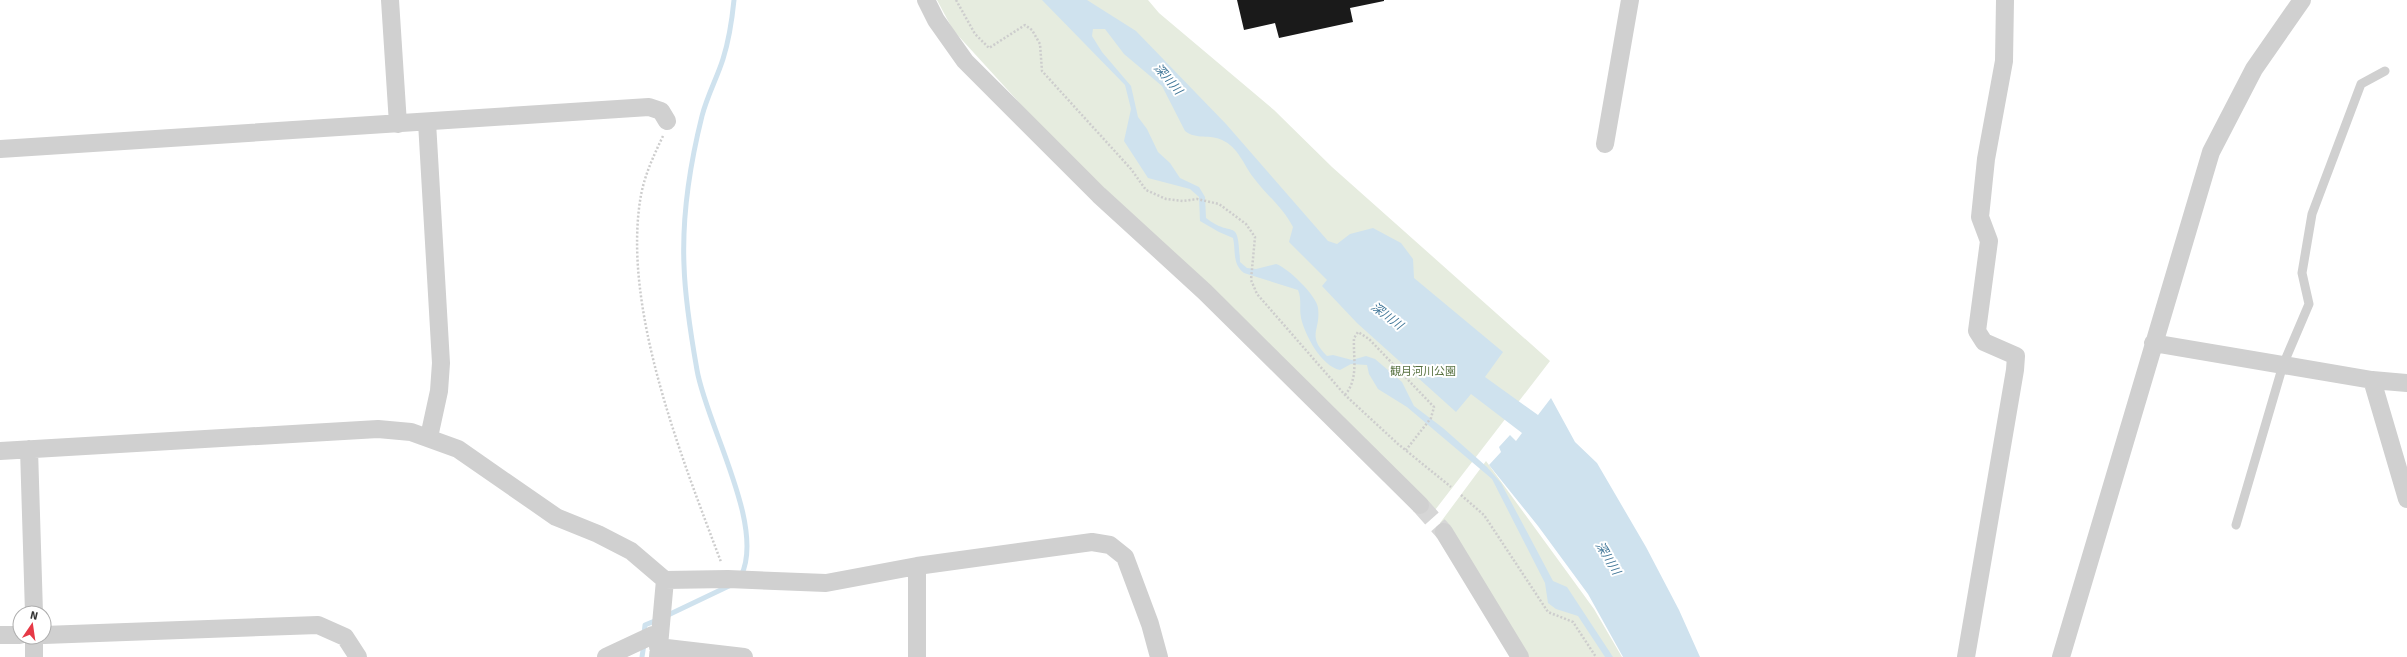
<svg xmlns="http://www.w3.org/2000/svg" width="2407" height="657" font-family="Signika,'Noto Sans JP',sans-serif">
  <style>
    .green { fill: #e6ecdf }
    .water { fill: #cfe2ee }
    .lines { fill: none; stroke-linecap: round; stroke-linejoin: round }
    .stream { stroke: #cfe2ee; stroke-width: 5 }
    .building { fill: #1a1a1a }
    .street-tunnel { stroke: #d6d6d6; stroke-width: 18; stroke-dasharray: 18 9; stroke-linecap: butt }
    .path { stroke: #cdcdcd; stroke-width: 2.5; stroke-dasharray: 2 2; stroke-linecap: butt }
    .lane { stroke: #d0d0d0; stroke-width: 9 }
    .street { stroke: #d0d0d0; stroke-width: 18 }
    .labels { text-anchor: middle; stroke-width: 4; stroke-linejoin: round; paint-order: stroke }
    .park-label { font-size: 11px; fill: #56703f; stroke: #fff }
    .water-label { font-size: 12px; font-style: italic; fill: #3f7597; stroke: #fff }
  </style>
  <rect width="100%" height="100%" fill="#fff"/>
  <!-- green -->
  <path class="green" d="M937 0H1148L1159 13 1274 110 1332 167 1550 361 1432 514 1336 415 1076 165 953 30Z
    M1486 461 1594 609 1622 657H1524L1440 523Z"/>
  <!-- water -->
  <path class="water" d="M1042 0H1087L1136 31 1226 124 1328 241 1337 244 1350 234 1373 228 1401 243 1413 259 1414 278 1503 352 1485 377 1538 415 1551 398 1575 442 1597 463 1646 547 1679 610 1700 657H1623L1588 594 1538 526 1489 465 1501 452 1499 447 1510 435 1516 441 1522 433 1471 394 1456 412 1357 323 1322 286 1327 280 1289 242 1293 227C1282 206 1267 196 1253 177 1244 165 1238 147 1222 140 1210 134 1196 140 1185 131L1162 86 1124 54 1105 29H1093L1092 36 1102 52 1131 86 1138 117 1147 129 1158 152 1170 163 1180 178 1199 187 1205 197 1206 218C1234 240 1238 214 1240 262L1247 268 1256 269 1276 264C1287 267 1317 296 1318 308 1321 331 1306 335 1327 356L1333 355 1352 360 1366 356 1375 359 1402 382 1414 406 1443 428 1487 467 1501 483 1553 581 1567 587 1613 657H1605L1578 616 1556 609 1548 603 1545 583 1492 479 1407 407 1378 389 1369 374 1367 365 1351 364 1340 370C1321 366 1305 335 1301 318 1299 308 1302 299 1298 290L1244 273C1232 264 1236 251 1233 238L1219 232 1200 221 1199 197 1190 189 1148 178 1124 141 1131 109 1125 85Z"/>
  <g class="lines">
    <!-- stream -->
    <path class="stream" d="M734 0C732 20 729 40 723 59 717 78 707 96 702 116 690 164 682 216 684 265 685 300 691 336 697 370 706 424 766 526 741 576
      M666 616 731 585
      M644 634 645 625 657 620
      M642 657 644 644"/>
  </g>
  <!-- building -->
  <path class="building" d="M1237 0H1384V1L1350 8 1353 22 1279 38 1275 23 1244 30Z"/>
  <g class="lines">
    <!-- street-tunnel -->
    <path class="street-tunnel" d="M1420 505 1444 532"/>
    <!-- path -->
    <path class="path" d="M956 0 975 34 989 48 1025 25 1032 30 1040 44 1042 71 1131 169 1146 190 1166 199 1183 201 1197 199 1219 204 1246 224 1255 237 1251 280 1257 294 1345 395 1398 444 1451 487
      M663 136C654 155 645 174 641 195 621 307 682 458 721 562
      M1345 395C1359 378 1353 358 1354 338L1358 332 1369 339 1434 407 1431 418 1406 450
      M1461 495 1484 515 1548 612 1573 622 1596 657"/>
    <!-- lane -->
    <path class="lane" d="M2236 525 2283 365 2309 304 2302 273 2312 214 2361 84 2385 71"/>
    <!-- street -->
    <path class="street" d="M390 0 398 124
      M926 0 936 20 965 61 1099 195 1205 292 1420 505
      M427 122 441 363 439 391 429 437
      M1605 144 1630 0
      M0 149 649 107 661 111 667 121
      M2153 343 2372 380 2407 383
      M2372 380 2407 499
      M29 449 34 613
      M0 451 378 429 411 432 458 449 556 517 598 534 631 551 665 580 728 579 826 583 917 566 1092 542 1110 545 1125 557 1150 624 1159 657
      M1444 532 1520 657
      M917 566V657
      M0 635H20
      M44 635 318 625 345 637 358 657
      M34 637V657
      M658 647 744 657
      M606 657 653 635 659 639
      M658 657 665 580
      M1966 657 2015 370 2016 356 1984 342 1977 331 1989 241 1980 217 1986 159 2004 61 2005 0
      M2061 657 2211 152 2254 69 2302 0"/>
  </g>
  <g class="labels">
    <!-- park labels -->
    <g class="park-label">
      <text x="1423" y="375">観月河川公園</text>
    </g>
    <!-- water labels -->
    <g class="water-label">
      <text transform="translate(1168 79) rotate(49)" y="4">深川川</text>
      <text transform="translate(1387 316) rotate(37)" y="4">深川川</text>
      <text transform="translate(1608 558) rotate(59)" y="4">深川川</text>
    </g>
  </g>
  <!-- north arrow -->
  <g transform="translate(32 625) rotate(13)"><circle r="19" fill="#ffffff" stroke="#adadad"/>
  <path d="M0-3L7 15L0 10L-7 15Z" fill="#e63946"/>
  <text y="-6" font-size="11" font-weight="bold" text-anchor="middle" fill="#333333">N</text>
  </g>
</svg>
